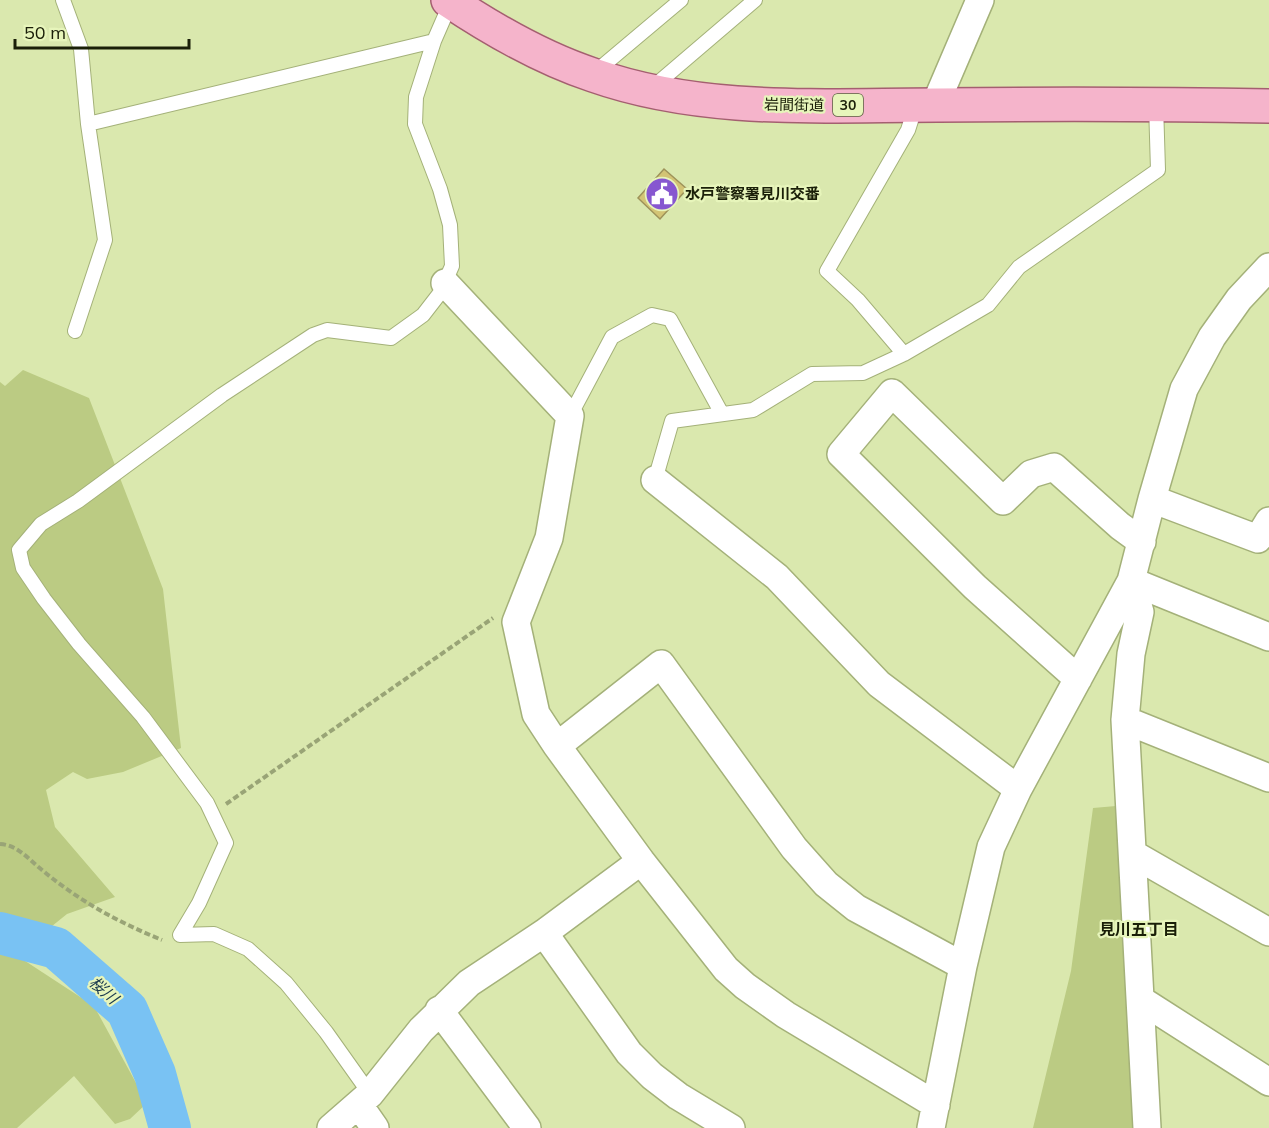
<svg xmlns="http://www.w3.org/2000/svg" width="1269" height="1128" font-family="Mulish,'Noto Sans JP',sans-serif">
  <style>
    .green { fill: #bbcb83 }
    .lines { fill: none; stroke-linecap: round; stroke-linejoin: round }
    .river { stroke: #79c2f3; stroke-width: 42 }
    .building { fill: #d3c475; stroke: #9e935a; stroke-width: 1.5 }
    .service-casing { stroke: #a4b179; stroke-width: 16 }
    .minor-casing { stroke: #a4b179; stroke-width: 30 }
    .primary-casing { stroke: #a45f70; stroke-width: 36 }
    .path { stroke: #99a476; stroke-width: 4; stroke-dasharray: 6 3; stroke-linecap: butt }
    .service { stroke: #fff; stroke-width: 14 }
    .minor { stroke: #fff; stroke-width: 27 }
    .primary { stroke: #f5b4cb; stroke-width: 33 }
    .labels { text-anchor: middle; stroke-width: 4.5; stroke-linejoin: round; paint-order: stroke }
    .shield { fill: #e7f5bb; stroke: #585f3e; stroke-width: 1.5 }
    .shield-label { font-size: 14px; font-weight: bold; fill: #1a1f08 }
    .street-label { font-size: 15px; fill: #1a1f08; stroke: #e7f5bb }
    .poi-label { font-size: 15px; font-weight: bold; fill: #1a1f08; stroke: #e7f5bb; text-anchor: start }
    .neighbourhood-label { font-size: 16px; font-weight: bold; fill: #1a1f08; stroke: #e7f5bb }
    .water-label { font-size: 16px; font-style: italic; fill: #19394e; stroke: #e7f5bb }
  </style>
  <rect width="100%" height="100%" fill="#dae8ae"/>
  <!-- green -->
  <path class="green" d="M23 370 89 398 163 589 181 748 123 772 87 779 73 772 46 790 55 827 115 897 67 914 16 955 94 1006 147 1103 130 1119 115 1124 74 1076 17 1128H0V382L5 386Z
    M1116 806 1135 1128H1033L1071 971 1093 808Z"/>
  <g class="lines">
    <!-- river -->
    <path class="river" d="M0 933 56 948 127 1010 155 1074 170 1128"/>
  </g>
  <!-- building -->
  <path class="building" d="M664 169 687 189 660 219 638 198Z"/>
  <g class="lines">
    <defs>
      <path id="service" d="M63 0 81 49 88 124 434 41
        M593 74 681 0
        M652 88 755 0
        M75 331 105 240 88 124
        M904 354 858 300 827 271 908 130 916 105
        M570 416 612 337 652 315 670 319 722 414
        M655 480 672 421 753 410 812 374 863 373 904 354 988 305 1019 267 1158 170 1156 104
        M370 1094 326 1032 286 983 248 949 214 934 180 935 199 903 226 843 207 803 143 717 79 644 44 599 23 568 19 550 41 524 78 501 222 395 313 335 327 330 391 338 423 315 440 293 452 266 450 225 440 189 415 124 416 97 434 41 451 2"/>
      <path id="minor" d="M935 105 980 0
        M445 283 570 416 549 538 516 622 536 714 557 746 641 861 726 969 745 986 786 1015 936 1105
        M655 480 777 577 879 684 1018 789
        M1152 499 1258 539 1269 521
        M1131 581 1140 612 1131 654 1125 720 1147 1128
        M1131 581 1269 637
        M1078 679 975 587 841 454 892 393 1003 501 1031 474 1054 467 1120 526 1142 542
        M1125 720 1269 778
        M557 746 661 664 794 848 826 884 856 908 963 966
        M1133 854 1269 932
        M544 933 629 1053 652 1076 678 1096 731 1128
        M1141 1000 1269 1082
        M439 1010 527 1128
        M359 1105 375 1128
        M331 1128 370 1094 421 1030 469 983 544 933 641 861
        M931 1128 963 966 991 847 1018 789 1131 581 1152 499 1184 389 1212 337 1239 299 1269 267"/>
      <path id="primary" d="M448 0C493 30 541 58 593 75 704 114 823 105 938 105 1049 104 1159 104 1269 106"/>
    </defs>
    <!-- service casing -->
    <use href="#service" class="service-casing"/>
    <!-- minor casing -->
    <use href="#minor" class="minor-casing"/>
    <!-- primary casing -->
    <use href="#primary" class="primary-casing"/>
    <!-- path -->
    <path class="path" d="M226 804 493 618
      M0 844C18 845 28 859 42 870 79 901 118 922 162 940"/>
    <!-- service -->
    <use href="#service" class="service"/>
    <!-- minor -->
    <use href="#minor" class="minor"/>
    <!-- primary -->
    <use href="#primary" class="primary"/>
  </g>
  <!-- icons -->
  <defs>
    <symbol id="civic-disc" viewBox="-11 -11 22 22"><circle r="9.5" fill="#8757d0" stroke="#e7f5bb"/><path d="M-.6-6.5H3V-4.5H.6V-3L4-1V1h2V6H-6V1h2V-1L-.6-3ZM-1.2 2.5V6h2.4V2.5Z" fill="#fff"/></symbol>
  </defs>
  <g fill-rule="evenodd">
    <use href="#civic-disc" x="643" y="175" width="38" height="38"/>
  </g>
  <g class="labels">
    <!-- shield labels -->
    <rect class="shield" x="833" y="94" width="30" height="22" rx="4.5"/>
    <g class="shield-label">
      <text x="848" y="110">30</text>
    </g>
    <!-- street labels -->
    <g class="street-label">
      <text transform="translate(794 105) rotate(1)" y="5">岩間街道</text>
    </g>
    <!-- poi labels -->
    <g class="poi-label">
      <text x="685" y="199">水戸警察署見川交番</text>
    </g>
    <!-- neighbourhood labels -->
    <g class="neighbourhood-label">
      <text x="1139" y="935">見川五丁目</text>
    </g>
    <!-- water labels -->
    <g class="water-label">
      <text transform="translate(104 990) rotate(41)" y="6">桜川</text>
    </g>
  </g>
  <!-- scale -->
  <path d="M15 39v9h174v-9" fill="none" stroke="#1a1f08" stroke-width="3"/>
  <text x="24" y="39" font-size="18" fill="#1a1f08" stroke="#e7f5bb" stroke-width="4.5" paint-order="stroke">50 m</text>
</svg>
